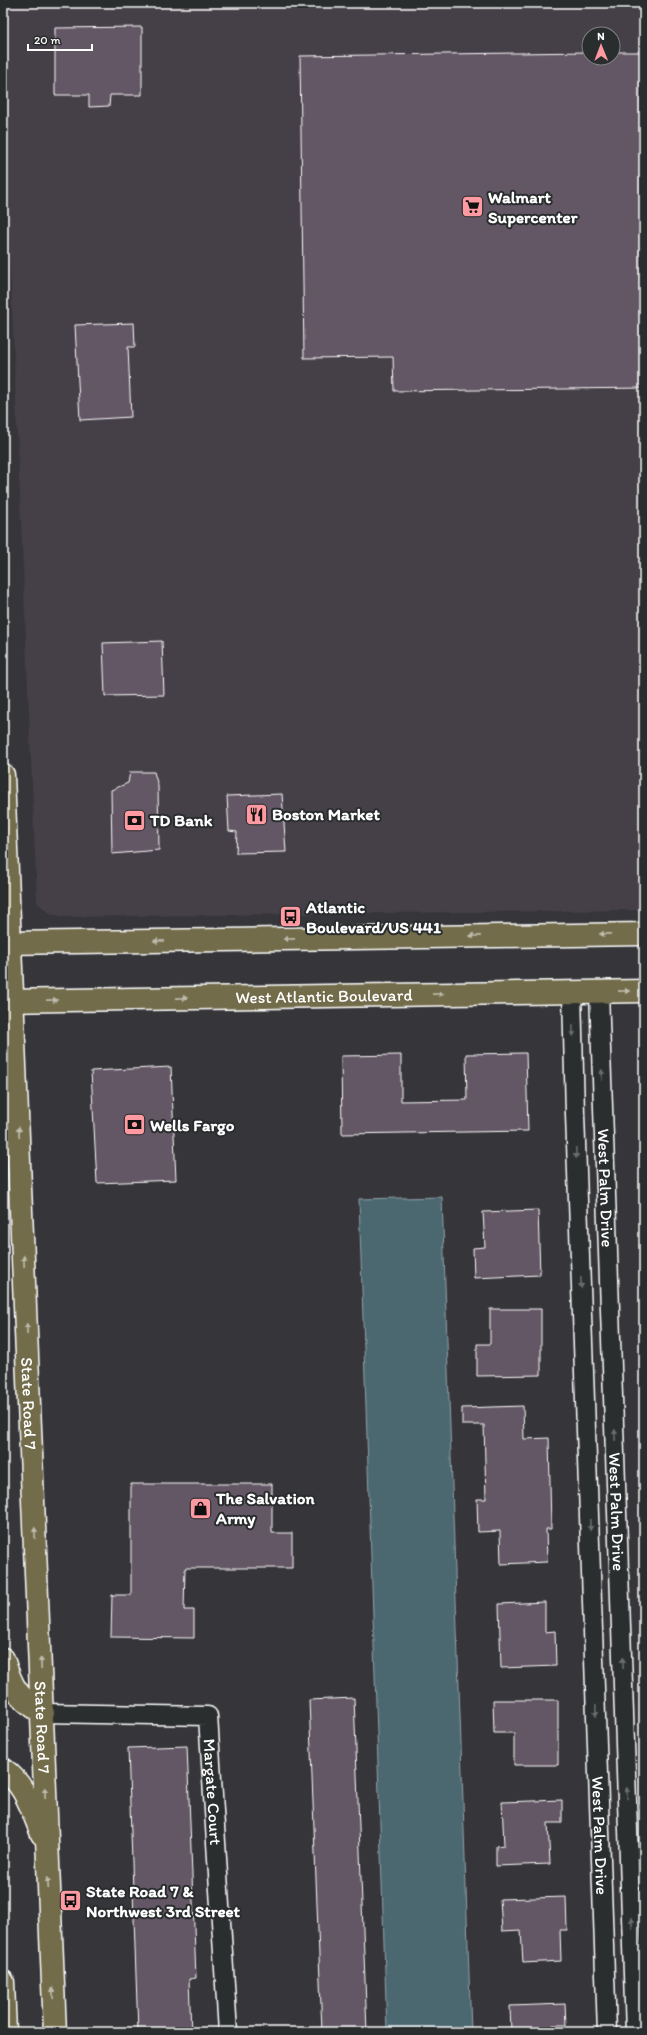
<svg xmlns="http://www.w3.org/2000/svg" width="647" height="2035" font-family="Itim,sans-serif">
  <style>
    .built { fill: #443f46; fill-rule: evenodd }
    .water { fill: #4c6771; stroke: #94a4aa }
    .building { fill: #645765; stroke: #fff }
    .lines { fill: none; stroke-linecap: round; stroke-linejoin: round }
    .street-casing { stroke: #fff; stroke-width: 21 }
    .primary-casing { stroke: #fff; stroke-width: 25 }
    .street { stroke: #2a2d2e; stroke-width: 18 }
    .primary { stroke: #726c4b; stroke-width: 22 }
    .oneway { fill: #c0bdae }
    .oneway2 { fill: #6a6c6d }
    .labels { text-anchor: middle; stroke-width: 4; stroke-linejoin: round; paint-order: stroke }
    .poi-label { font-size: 17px; font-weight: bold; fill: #fff; stroke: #2a2d2e; text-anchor: start }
    .street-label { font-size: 17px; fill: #fff; stroke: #2a2d2e }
  </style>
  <rect width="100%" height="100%" fill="#363539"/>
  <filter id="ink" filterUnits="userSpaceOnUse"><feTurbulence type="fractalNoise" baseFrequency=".025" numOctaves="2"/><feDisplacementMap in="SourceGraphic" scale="8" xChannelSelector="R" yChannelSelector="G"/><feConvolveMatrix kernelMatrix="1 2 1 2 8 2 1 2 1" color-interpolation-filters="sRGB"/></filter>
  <g filter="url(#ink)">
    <!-- built -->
    <path class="built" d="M3 3H644V910L63 917 51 914 37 903 3 97ZM589 34H613V58H589Z"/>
    <!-- water -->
    <path class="water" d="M442 1197 471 2032H387L359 1199Z"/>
    <!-- building -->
    <path class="building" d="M142 27V95H110L109 106 89 107V95H55V28Z
      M589 52V58H613V52H644V388L394 391 393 357 304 358 300 56Z
      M134 323 135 347H128L131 417 80 420 75 325Z
      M162 641 164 695 105 696 103 643Z
      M130 772H154L158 786 159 850 112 854 111 790 128 783Z
      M282 794 286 852 236 853 237 832 229 831 227 796Z
      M526 1053 528 1131 342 1134 341 1056 401 1055V1101L467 1100 466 1054Z
      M171 1067 176 1180 97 1183 91 1071Z
      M538 1210 540 1275 474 1278 473 1248 485 1247 483 1212Z
      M490 1309H541V1375L477 1376V1344H490Z
      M523 1406 524 1439 549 1438 551 1529H546L547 1562 501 1564 500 1531 478 1532 477 1499H486L484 1425H462V1408Z
      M131 1484H272V1533H292V1568H185L184 1610H194V1638L111 1637 112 1595H131Z
      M545 1602V1632L555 1631 556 1666 501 1668 499 1604Z
      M354 1698 367 2032H322L309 1700Z
      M493 1700H558V1765H514V1733H494Z
      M187 1746 196 1978 189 1979 191 2032H138L128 1748Z
      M562 1800V1823H548L550 1864 496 1866V1846L504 1845 502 1802Z
      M566 1897 567 1930H560L561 1961 523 1963 521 1930 502 1931 500 1899Z
      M565 2004 566 2025H553L554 2032H511L510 2006Z"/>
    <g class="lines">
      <defs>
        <g id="street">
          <path id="s1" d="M572 992 575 1114 607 2032"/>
          <path id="s2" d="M599 992 635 2032"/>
          <path id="s3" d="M43 1713 208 1716 228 2032"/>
        </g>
        <g id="primary">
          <path id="s4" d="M3 775 55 2032"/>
          <path d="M3 943 644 934"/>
          <path id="s5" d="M3 1001 644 991"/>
          <path d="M3 1659C12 1688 17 1697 43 1713"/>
          <path d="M3 1769C25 1784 32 1810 42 1834"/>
          <path d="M3 1982 5 2032"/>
        </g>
      </defs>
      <!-- street casing -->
      <use href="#street" class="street-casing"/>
      <!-- primary casing -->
      <use href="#primary" class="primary-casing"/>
      <!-- street -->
      <use href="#street" class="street"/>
      <!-- primary -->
      <use href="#primary" class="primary"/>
    </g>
    <!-- one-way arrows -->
    <defs><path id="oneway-solid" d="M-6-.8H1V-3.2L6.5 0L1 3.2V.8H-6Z"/></defs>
    <g class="oneway">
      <use href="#oneway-solid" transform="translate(605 934) rotate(179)"/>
      <use href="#oneway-solid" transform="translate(475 936) rotate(179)"/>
      <use href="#oneway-solid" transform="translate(289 939) rotate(179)"/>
      <use href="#oneway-solid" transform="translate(159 941) rotate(179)"/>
      <use href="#oneway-solid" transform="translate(624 991) rotate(-1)"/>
      <use href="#oneway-solid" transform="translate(438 994) rotate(-1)"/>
      <use href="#oneway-solid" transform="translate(182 998) rotate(-1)"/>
      <use href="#oneway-solid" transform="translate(52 1000) rotate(-1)"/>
      <use href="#oneway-solid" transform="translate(19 1132) rotate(-92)"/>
      <use href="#oneway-solid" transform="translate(24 1261) rotate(-92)"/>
      <use href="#oneway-solid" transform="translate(27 1329) rotate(-92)"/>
      <use href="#oneway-solid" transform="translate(35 1533) rotate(-92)"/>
      <use href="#oneway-solid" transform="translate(41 1663) rotate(-92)"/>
      <use href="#oneway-solid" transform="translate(45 1793) rotate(-92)"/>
      <use href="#oneway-solid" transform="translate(48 1883) rotate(-93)"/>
      <use href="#oneway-solid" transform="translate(53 1993) rotate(-92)"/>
    </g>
    <g class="oneway2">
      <use href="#oneway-solid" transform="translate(573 1031) rotate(89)"/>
      <use href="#oneway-solid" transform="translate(602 1075) rotate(-92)"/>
      <use href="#oneway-solid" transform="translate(576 1153) rotate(88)"/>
      <use href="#oneway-solid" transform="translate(581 1283) rotate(88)"/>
      <use href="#oneway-solid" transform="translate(615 1435) rotate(-92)"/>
      <use href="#oneway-solid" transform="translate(590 1525) rotate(88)"/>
      <use href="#oneway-solid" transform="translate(623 1663) rotate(-92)"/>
      <use href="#oneway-solid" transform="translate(596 1711) rotate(88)"/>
      <use href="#oneway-solid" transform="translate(627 1793) rotate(-92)"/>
      <use href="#oneway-solid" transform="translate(632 1923) rotate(-92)"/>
    </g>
  </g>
  <!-- icons -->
  <defs>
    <symbol id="supermarket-square" viewBox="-11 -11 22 22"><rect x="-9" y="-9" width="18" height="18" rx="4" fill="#ff9aa2" stroke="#2a2d2e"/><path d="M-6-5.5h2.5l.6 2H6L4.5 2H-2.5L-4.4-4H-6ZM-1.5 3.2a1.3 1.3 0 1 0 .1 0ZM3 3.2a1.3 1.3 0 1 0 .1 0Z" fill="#111"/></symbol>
    <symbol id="restaurant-square" viewBox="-11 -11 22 22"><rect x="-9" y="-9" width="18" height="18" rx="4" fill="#ff9aa2" stroke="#2a2d2e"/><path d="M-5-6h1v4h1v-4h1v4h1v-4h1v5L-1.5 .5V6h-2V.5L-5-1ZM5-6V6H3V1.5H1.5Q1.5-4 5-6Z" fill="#111"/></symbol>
    <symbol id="bank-square" viewBox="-11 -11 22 22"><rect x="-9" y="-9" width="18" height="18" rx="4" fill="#ff9aa2" stroke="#2a2d2e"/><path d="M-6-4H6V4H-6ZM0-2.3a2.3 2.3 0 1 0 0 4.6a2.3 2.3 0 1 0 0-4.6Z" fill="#111"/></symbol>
    <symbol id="bus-square" viewBox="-11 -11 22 22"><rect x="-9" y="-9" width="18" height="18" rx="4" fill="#ff9aa2" stroke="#2a2d2e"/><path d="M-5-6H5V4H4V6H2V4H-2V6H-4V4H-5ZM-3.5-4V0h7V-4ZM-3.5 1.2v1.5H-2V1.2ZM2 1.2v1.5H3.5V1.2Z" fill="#111"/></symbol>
    <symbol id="shop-square" viewBox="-11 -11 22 22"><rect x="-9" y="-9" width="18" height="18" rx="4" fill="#ff9aa2" stroke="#2a2d2e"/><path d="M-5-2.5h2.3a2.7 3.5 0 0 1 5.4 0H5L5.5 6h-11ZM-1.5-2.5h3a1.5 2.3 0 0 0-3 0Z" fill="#111"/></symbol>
  </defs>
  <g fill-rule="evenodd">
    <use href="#supermarket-square" x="460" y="194" width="25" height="25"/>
    <use href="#restaurant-square" x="244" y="802" width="25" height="25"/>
    <use href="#bank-square" x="122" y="808" width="25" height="25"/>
    <use href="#bus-square" x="278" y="904" width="25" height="25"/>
    <use href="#bank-square" x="122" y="1112" width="25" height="25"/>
    <use href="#shop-square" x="188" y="1496" width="25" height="25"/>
    <use href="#bus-square" x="58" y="1888" width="25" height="25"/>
  </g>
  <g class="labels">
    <!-- poi labels -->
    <g class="poi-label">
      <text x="488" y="203">Walmart<tspan x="488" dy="20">Supercenter</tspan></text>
      <text x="272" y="820">Boston Market</text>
      <text x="150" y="826">TD Bank</text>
      <text x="306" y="913">Atlantic<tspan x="306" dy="20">Boulevard/US 441</tspan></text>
      <text x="150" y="1131">Wells Fargo</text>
      <text x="216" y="1504">The Salvation<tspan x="216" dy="20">Army</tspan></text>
      <text x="86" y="1897">State Road 7 &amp;<tspan x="86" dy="20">Northwest 3rd Street</tspan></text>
    </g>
    <!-- street labels -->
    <g class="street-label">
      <text dy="6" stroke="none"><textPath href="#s5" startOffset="321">West Atlantic Boulevard</textPath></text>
      <text dy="6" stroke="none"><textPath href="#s2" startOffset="196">West Palm Drive</textPath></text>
      <text dy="6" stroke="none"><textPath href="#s4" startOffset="629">State Road 7</textPath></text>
      <text dy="6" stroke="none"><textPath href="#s2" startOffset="520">West Palm Drive</textPath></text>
      <text dy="6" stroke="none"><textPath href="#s4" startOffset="953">State Road 7</textPath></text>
      <text dy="6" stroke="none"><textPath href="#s3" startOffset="241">Margate Court</textPath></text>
      <text dy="6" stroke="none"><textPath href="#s1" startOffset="844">West Palm Drive</textPath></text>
    </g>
  </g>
  <!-- margin -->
  <rect width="647" height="2035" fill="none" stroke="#2a2d2e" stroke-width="16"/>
  <rect x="8" y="8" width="631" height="2019" fill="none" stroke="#fff" stroke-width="1.5" filter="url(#ink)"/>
  <!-- north arrow -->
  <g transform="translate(601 46) rotate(359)"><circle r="19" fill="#2a2d2e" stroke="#7f8182"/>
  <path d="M0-3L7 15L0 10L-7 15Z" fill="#ff9aa2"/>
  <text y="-6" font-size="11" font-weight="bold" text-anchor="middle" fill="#ffffff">N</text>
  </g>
  <!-- scale -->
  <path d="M28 44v6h64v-6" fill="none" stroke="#ffffff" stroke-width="2"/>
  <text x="34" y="44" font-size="12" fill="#ffffff" stroke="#2a2d2e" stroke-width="3" paint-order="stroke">20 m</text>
</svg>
